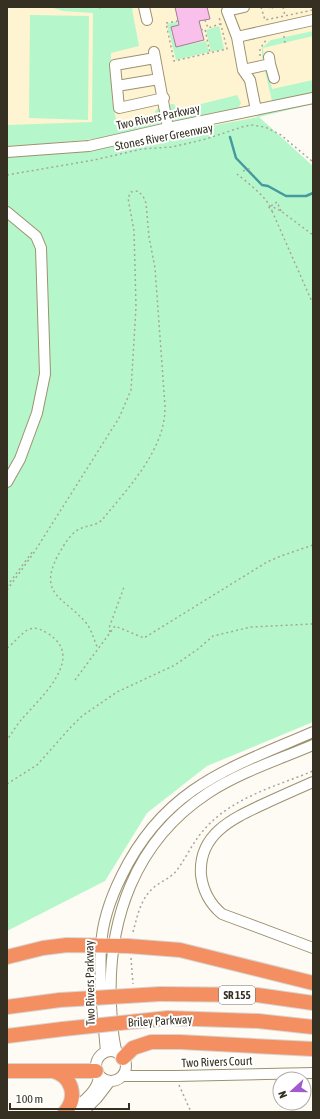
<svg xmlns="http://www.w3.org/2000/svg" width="320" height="1119" font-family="'Asap Condensed',sans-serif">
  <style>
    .built { fill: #fef4d1 }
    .green { fill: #b5f7cb }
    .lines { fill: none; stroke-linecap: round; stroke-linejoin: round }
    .stream { stroke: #449a9e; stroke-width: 2.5 }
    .building { fill: #fac0ec; stroke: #9c7e95 }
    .minor-casing { stroke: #9c9270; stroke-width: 12 }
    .highway-casing { stroke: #d7d6d3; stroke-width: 16 }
    .path { stroke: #a8a59b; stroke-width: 1.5; stroke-dasharray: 2 3; stroke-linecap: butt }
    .minor { stroke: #fff; stroke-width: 10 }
    .highway { stroke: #f48f62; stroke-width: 14 }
    .highway-bridge-casing { stroke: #d7d6d3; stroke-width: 16; stroke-linecap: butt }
    .highway-bridge { stroke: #f48f62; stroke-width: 14 }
    .labels { text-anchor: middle; stroke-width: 4; stroke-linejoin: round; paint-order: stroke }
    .shield { fill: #fff; stroke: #726e64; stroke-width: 1 }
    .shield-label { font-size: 11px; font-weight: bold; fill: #353022 }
    .street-label { font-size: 12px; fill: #353022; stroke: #fff }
  </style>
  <rect width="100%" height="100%" fill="#fdfbf4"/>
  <!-- built -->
  <path class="built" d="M7 7H313V103L258 117 126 142 7 148Z"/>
  <!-- green -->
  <path class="green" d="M50 7H97L98 8 135 7 132 9 139 46 111 53 112 100 117 124 156 115 155 111 159 108 162 111 164 124 161 127C110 139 59 143 7 146V125L92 122 93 13 63 11Z
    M30 15 89 16 88 120 29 118Z
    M177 21 178 25 171 32 176 47 206 41 209 52 176 60 167 24Z
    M219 26 224 49 211 52 206 30Z
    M313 31V36L263 48 264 57 262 59V48L271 40Z
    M265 71 268 73 272 89 313 80V93L272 101Z
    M237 95 241 103 238 109 175 122 172 120 169 106 171 104H174L177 110Z
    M313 103V104L259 117 313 166V722L207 766 147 813 105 881 7 931V148L126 142 258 117 257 115Z"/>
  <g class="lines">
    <!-- stream -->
    <path class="stream" d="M230 137 236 158 262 185 268 186 286 196H306L313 193"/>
  </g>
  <!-- building -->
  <path class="building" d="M175 7H207L210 19 199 21 204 40 176 47 171 27 179 25Z"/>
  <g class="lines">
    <defs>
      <path id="minor" d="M144 7 147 20
        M237 37 227 11 244 7
        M154 52 168 128
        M155 58 115 65 119 108 164 98
        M270 64 274 78
        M243 70 270 64 269 57
        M117 86 159 79
        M256 110 250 80 243 70 237 37 313 20
        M7 152 89 146 168 128 313 98
        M7 212 36 236 41 248 45 374 37 413 20 459 7 482
        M313 782C297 789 281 796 266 803 234 818 198 833 201 875 203 891 210 904 222 914L313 948
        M96 1066a15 15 0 1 1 30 0a15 15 0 1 1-30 0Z
        M106 1052C103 1017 99 982 101 947 102 921 111 897 122 875 165 787 230 768 313 732
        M117 1053C112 1037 112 1021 111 1005 107 920 135 841 208 793 240 772 278 760 313 745
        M122 1076H176L313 1073
        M68 1112C81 1104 99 1091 99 1075
        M83 1112 97 1098 110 1081"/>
      <path id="highway" d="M7 957 43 948 67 945 128 946 180 950 313 983
        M160 994 257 995 313 1003
        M7 1007 60 1000
        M168 1018 258 1021 313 1027
        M7 1036 63 1029
        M123 1058 133 1048 151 1042H180L313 1049
        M7 1071H96
        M53 1071C72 1076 78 1097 65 1112"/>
    </defs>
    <!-- minor casing -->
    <use href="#minor" class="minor-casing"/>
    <!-- highway casing -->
    <use href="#highway" class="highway-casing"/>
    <!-- path -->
    <path class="path" d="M261 7 265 20 313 10
      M268 7 272 9 273 7
      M283 7 285 16
      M99 8 101 7
      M205 20 208 28 220 24
      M178 21 166 23 174 61 227 49 219 17
      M201 30 205 29 210 53
      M284 36 285 43
      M260 56V49L266 40
      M243 171 252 168
      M237 174C248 183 268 198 272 211L268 206
      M7 175 94 160 142 149 172 147 206 139 242 127 251 125 265 127 281 135 313 162
      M272 211 313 304
      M281 211 277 202 271 206 281 211 313 235
      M7 586 33 551
      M7 590 33 554 119 418 131 390 136 307 134 231 128 198 131 192 138 191 143 196 146 203 149 237 155 268 165 406C166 449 128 488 102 520 94 527 83 525 75 532 67 538 62 549 57 557 38 596 65 597 87 624 92 631 94 640 98 649
      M110 632 109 628 124 587
      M7 648C22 637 27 620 47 633 88 657 39 699 21 720 16 726 12 733 7 740
      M75 680 115 626 144 638 267 562 281 556 313 545
      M7 784 37 765 70 728 82 716 117 692 175 665 198 649 213 636 251 627 313 624
      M133 932C138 914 141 896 157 885 164 880 172 877 177 870 186 858 192 844 202 832 230 798 274 787 313 771
      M131 958 133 984
      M179 1085 191 1112"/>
    <!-- minor -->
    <use href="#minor" class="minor"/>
    <!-- highway -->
    <use href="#highway" class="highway"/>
    <defs>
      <path id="highway-bridge" d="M60 1000 160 994
        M63 1029 168 1018"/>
    </defs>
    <!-- highway-bridge casing -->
    <use href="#highway-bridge" class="highway-bridge-casing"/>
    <!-- highway-bridge -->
    <use href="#highway-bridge" class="highway-bridge"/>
  </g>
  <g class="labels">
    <!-- shield labels -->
    <rect class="shield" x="219" y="986" width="36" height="18" rx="3"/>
    <g class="shield-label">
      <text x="237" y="999">SR 155</text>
    </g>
    <!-- street labels -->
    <g class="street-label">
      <text transform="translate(158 117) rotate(-12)" y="4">Two Rivers Parkway</text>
      <text transform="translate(164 137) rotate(-11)" y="4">Stones River Greenway</text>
      <text transform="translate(90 983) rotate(-91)" y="4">Two Rivers Parkway</text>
      <text transform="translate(160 1021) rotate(-3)" y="4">Briley Parkway</text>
      <text transform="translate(217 1062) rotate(-2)" y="4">Two Rivers Court</text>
    </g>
  </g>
  <!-- border -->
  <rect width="320" height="1119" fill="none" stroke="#353022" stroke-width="16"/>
  <!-- north arrow -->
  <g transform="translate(292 1091) rotate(249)"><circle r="19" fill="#ffffff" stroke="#aeaca7"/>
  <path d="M0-3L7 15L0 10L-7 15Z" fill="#9f5ace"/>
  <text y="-6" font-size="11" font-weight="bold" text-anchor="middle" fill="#353022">N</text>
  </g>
  <!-- scale -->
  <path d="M10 1103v6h119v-6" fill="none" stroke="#353022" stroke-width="2"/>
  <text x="16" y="1103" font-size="12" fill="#353022" stroke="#ffffff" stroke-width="3" paint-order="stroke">100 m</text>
</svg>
